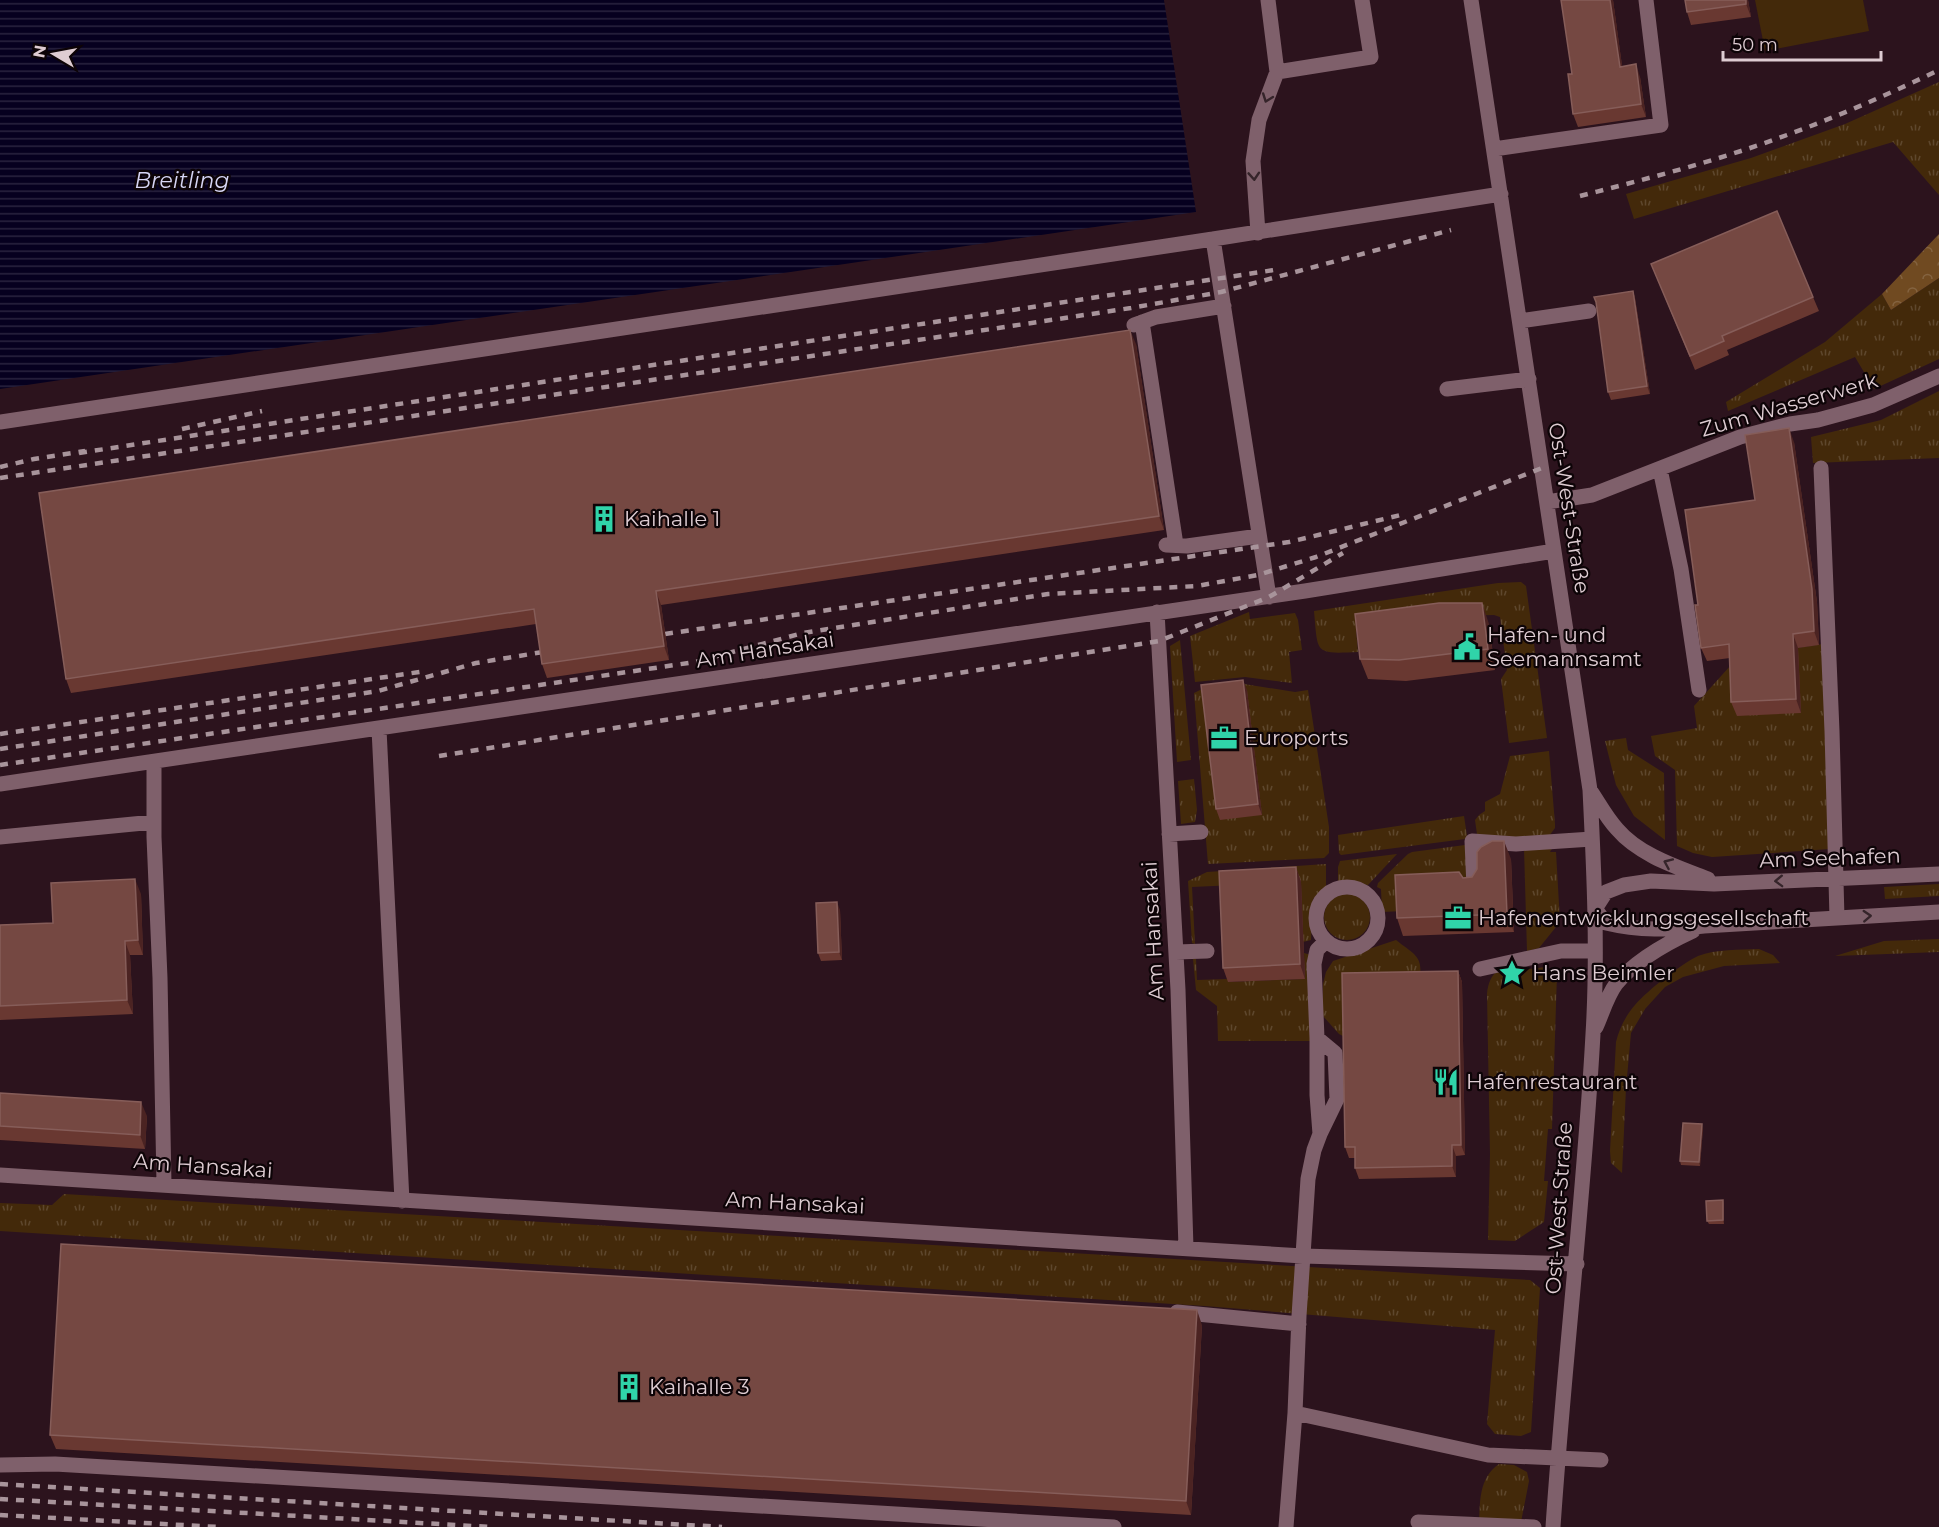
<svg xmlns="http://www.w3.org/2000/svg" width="1939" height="1527" font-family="Montserrat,sans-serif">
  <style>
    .grass { fill: url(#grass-tufts) }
    .forest { fill: url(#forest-crowns) }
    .garden { fill: #43290a }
    .water { fill: url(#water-rules) }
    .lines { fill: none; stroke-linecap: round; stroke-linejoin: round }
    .minor { stroke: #7f606b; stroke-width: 15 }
    .rail { stroke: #a8949b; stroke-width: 4.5; stroke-dasharray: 8 8; stroke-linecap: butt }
    .wall { fill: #693831 }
    .shaded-wall { fill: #4b2322 }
    .building { fill: #754842; stroke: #865d59; stroke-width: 1.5 }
    .oneway { stroke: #35242a }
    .labels { text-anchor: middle; stroke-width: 4.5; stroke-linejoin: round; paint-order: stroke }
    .street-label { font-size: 21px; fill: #deccd2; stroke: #0d0407 }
    .poi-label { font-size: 21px; fill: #deccd2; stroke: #0d0407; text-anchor: start }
    .water-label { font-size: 22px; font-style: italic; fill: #d6d5f4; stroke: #0d0407 }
  </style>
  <defs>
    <pattern id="grass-tufts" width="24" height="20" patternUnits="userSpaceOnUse" patternTransform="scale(1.5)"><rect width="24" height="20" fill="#43290a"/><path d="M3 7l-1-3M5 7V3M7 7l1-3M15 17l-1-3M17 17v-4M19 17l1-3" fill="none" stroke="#5e472d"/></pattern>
    <pattern id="forest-crowns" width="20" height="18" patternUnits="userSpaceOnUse" patternTransform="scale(1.5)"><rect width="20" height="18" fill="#704a21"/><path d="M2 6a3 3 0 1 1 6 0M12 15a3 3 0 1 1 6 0" fill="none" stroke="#846340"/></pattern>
    <pattern id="water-rules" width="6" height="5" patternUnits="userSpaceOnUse" patternTransform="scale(1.5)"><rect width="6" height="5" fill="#06001f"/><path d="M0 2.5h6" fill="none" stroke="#2a243f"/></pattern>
  </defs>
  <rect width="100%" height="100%" fill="#2c131d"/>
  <!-- grass -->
  <path class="grass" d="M1939 82V195L1893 142 1634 219 1626 194 1751 158 1845 124Z
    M1939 278V359L1874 389 1855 357 1728 411 1726 402 1825 342 1882 294 1891 310Z
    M1939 391V458L1813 463 1811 437 1881 420Z
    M1521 582 1526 586 1547 738 1509 743 1501 679 1507 670 1500 617 1494 615 1449 616 1356 630 1358 652C1314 654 1318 654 1314 611L1498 583Z
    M1249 612 1250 619 1295 613 1298 620 1302 650 1289 652 1292 683 1245 677 1195 682 1190 636Z
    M1180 640 1191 760 1177 762 1170 646Z
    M1823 644 1830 849 1712 857 1693 853 1677 846 1675 770 1655 756 1651 736 1697 728 1694 706 1731 665 1784 650Z
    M1244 684 1295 692 1308 690 1329 827V853L1324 858 1208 864 1194 693 1206 687Z
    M1626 738 1628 750 1664 773 1665 840 1634 816 1616 785 1605 741Z
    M1549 751 1555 824V828L1549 836 1488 839 1477 834 1475 820 1479 815 1485 811V802L1500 794 1510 756Z
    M1194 779 1197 810 1195 822 1181 824 1178 781Z
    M1464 816 1467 836 1465 839 1341 855 1339 853 1338 835Z
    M1465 845 1467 848 1468 891 1403 911 1382 912 1381 889 1377 887 1378 883 1408 854 1412 852Z
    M1524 848H1552L1550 852H1556L1560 922 1539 948 1527 951Z
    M1397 854 1368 885 1338 881V867L1340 861Z
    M1326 864V889L1313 899 1311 940 1303 942 1301 882 1192 887 1195 944 1192 943 1188 881 1207 872Z
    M1939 884V896L1885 899 1884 887Z
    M1324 917a23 23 0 1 1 46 0a23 23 0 1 1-46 0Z
    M1939 939V952L1835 956 1884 941Z
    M1396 940C1416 956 1424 956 1419 983L1347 1038 1339 1034 1323 1016 1322 1013 1323 984 1326 972 1333 961Z
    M1759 949 1773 955 1780 963 1724 966 1683 977 1665 987 1645 1009 1631 1033 1626 1088 1622 1173 1611 1163 1610 1151 1616 1042C1619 1029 1626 1015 1635 1005 1648 990 1681 964 1698 956 1716 949 1740 950 1759 949Z
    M1304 953 1311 955V1041H1218L1217 1006 1196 990 1193 959H1196L1197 980 1228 979V982L1305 979Z
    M1545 967 1557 974 1552 1129H1548L1544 1181H1548L1544 1222 1515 1241 1488 1240 1490 1154 1487 994C1488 983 1491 976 1499 969L1522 970Z
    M64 1194 1530 1280 1540 1288 1531 1432 1521 1436 1495 1434 1487 1424 1495 1330 1205 1306 0 1231V1203L52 1205Z
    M1499 1464 1514 1465 1527 1472 1529 1481 1521 1522 1479 1527C1480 1504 1478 1478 1499 1464Z"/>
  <!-- forest -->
  <path class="forest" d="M1939 234V278L1891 310 1882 294Z"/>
  <!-- garden -->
  <path class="garden" d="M1755 0H1863L1869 31 1765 51Z"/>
  <!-- water -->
  <path class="water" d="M0 0H1164L1196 212 0 389Z"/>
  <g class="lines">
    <!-- minor -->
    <path class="minor" d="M1471 0 1590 790C1594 871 1598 953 1593 1034 1584 1199 1564 1363 1553 1527
      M1277 72 1371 57 1362 0
      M1494 149 1661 125 1646 0
      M1258 233 1253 161 1259 120 1277 72 1268 0
      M1213 239 1501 194
      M1520 321 1589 311
      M1142 322 1176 545
      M1134 325 1156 317 1224 306
      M1447 389 1529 379
      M0 422 1213 239 1269 597
      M1821 468 1832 731 1837 918
      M1660 469 1681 569 1699 690
      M1547 502 1592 495 1740 437 1790 424 1818 420 1873 405 1939 376
      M1166 545 1187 546 1259 536
      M1157 612 1178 990 1186 1248
      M379 729 402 1201
      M154 762V837L160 978 164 1184
      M0 784 1305 591 1554 551
      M1590 790C1599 803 1606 817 1617 829 1639 855 1677 867 1708 879
      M1169 834 1201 832
      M0 837 154 822
      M1316 918a31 31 0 1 1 62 0a31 31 0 1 1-62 0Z
      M1474 887 1472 841 1516 844 1592 839
      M1595 909 1606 892 1624 885 1651 881 1714 884 1939 874
      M1595 909 1606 923C1639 931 1670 930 1704 926L1939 912
      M1176 952 1207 951
      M1480 969 1561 951H1595
      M1596 1027C1602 1014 1607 996 1616 984 1634 962 1667 943 1693 931
      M1317 1038 1335 1053 1337 1099 1320 1134
      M0 1175 1303 1256 1577 1264
      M1177 1312 1299 1324
      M1295 1413 1299 1316 1308 1179 1314 1150 1320 1134 1317 1095V1038L1314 964 1317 950 1325 942
      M0 1465 55 1464 1114 1527
      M1418 1522 1534 1527
      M1286 1527 1295 1413 1488 1455 1601 1460"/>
    <!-- rail -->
    <path class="rail" d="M1580 196C1650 178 1720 160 1787 135 1839 116 1889 94 1939 70
      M182 429 262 411
      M79 453 1274 270
      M0 467 34 459 85 451
      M0 478 1131 308 1221 292 1451 230
      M665 634 1289 542 1405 514
      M0 734 426 671
      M0 749 378 691 476 663 543 652
      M439 756 1159 641 1269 597 1343 553
      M0 765 695 662 803 633 1048 594 1197 586 1258 575 1316 557 1542 468
      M0 1484 722 1527
      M0 1499 491 1527
      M0 1515 219 1527"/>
  </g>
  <!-- wall -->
  <path class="wall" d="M1613 0 1622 66 1640 77 1646 117 1578 127 1573 114 1572 74Z
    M1748 0 1751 17 1691 25 1687 12Z
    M1651 264 1813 297 1819 311 1727 350 1729 355 1695 370Z
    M1633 291 1635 298 1650 394 1611 400 1608 392Z
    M1136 344 1164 530 661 605 669 660 547 678 542 664 536 624 71 693 66 679Z
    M1794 442 1817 602 1819 645 1798 648 1801 713 1737 716 1731 702 1730 658 1707 661 1701 648 1698 605 1755 500Z
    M1489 624 1495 670 1406 681 1368 679 1360 659Z
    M1247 690 1262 815 1220 820 1216 809Z
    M1511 859 1514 932 1403 936 1397 918 1463 878 1472 877Z
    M1296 867 1301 882 1305 979 1228 982 1223 968Z
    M141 894 143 955H130L133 1014 0 1020V925L53 923Z
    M840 910 842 960 821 961 818 953Z
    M1458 971 1462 982 1465 1155 1456 1156V1177L1359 1179 1355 1168V1158H1349L1345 1147Z
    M0 1093 147 1116 145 1149 0 1140Z
    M1703 1128 1700 1166 1681 1165 1680 1161Z
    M1724 1204V1224H1709L1707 1221Z
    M1202 1325 1191 1515 56 1449 50 1435Z"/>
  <!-- shaded-wall -->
  <path class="shaded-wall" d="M1610 0H1613L1624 80 1620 67Z
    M1746 0H1748L1751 17 1746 4Z
    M1636 64 1640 77 1646 117 1641 104Z
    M1633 291 1635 298 1650 394 1647 386Z
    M1130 330 1136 344 1164 530 1159 516Z
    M1789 428 1794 442 1817 602 1819 645 1814 631Z
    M656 591 661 605 669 660 664 646Z
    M1482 603 1489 624 1495 670 1488 649Z
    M1793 634 1798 648 1801 713 1796 699Z
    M1243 680 1247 690 1262 815 1258 804Z
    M1504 841 1511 859 1514 932 1507 914Z
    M1296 867 1301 882 1305 979 1300 964Z
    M135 879 141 894 143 955 138 940Z
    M837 902 840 910 842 960 839 952Z
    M125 941 130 955 133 1014 127 1000Z
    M1458 971 1462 982 1465 1155 1461 1145Z
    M141 1102 147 1116 145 1149 140 1135Z
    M1702 1124 1703 1128 1700 1166 1699 1162Z
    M1452 1145 1456 1156V1177L1452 1166Z
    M1723 1200 1724 1204V1224L1723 1220Z
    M1197 1310 1202 1325 1191 1515 1186 1501Z"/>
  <!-- building -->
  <path class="building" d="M1561 0H1610L1620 67 1636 64 1641 104 1573 114 1568 74H1572Z
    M1685 0H1746V4L1687 12Z
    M1777 211 1813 297 1722 336 1724 341 1690 356 1651 264Z
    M1633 291 1647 386 1608 392 1596 302 1594 297Z
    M1130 330 1159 516 656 591 664 646 542 664 534 609 66 679 39 493Z
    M1789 428 1812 589 1814 631 1793 634 1796 699 1731 702 1729 644 1701 648 1695 605H1698L1685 510 1755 500 1745 435Z
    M1439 603H1482L1488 649 1399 660 1360 659 1355 614Z
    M1243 680 1258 804 1216 809 1201 685Z
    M1492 841H1504L1507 914 1397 918 1395 875 1459 872 1463 878 1472 877 1477 869V852L1481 847Z
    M1296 867 1300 964 1223 968 1219 871Z
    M135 879 138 940 125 941 127 1000 0 1006V925L53 923 51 883Z
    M837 902 839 952 818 953 816 903Z
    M1458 971 1461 1145H1452V1166L1355 1168V1147H1345L1342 973Z
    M0 1093 141 1102 140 1135 0 1126Z
    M1683 1123 1702 1124 1699 1162 1680 1161Z
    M1723 1200V1220L1707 1221 1706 1201Z
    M61 1244 1197 1310 1186 1501 50 1435Z"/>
  <!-- one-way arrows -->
  <defs><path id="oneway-chevron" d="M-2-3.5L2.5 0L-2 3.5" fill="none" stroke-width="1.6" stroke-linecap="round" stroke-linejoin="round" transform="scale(1.5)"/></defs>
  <g class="oneway">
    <use href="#oneway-chevron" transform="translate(1267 98) rotate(110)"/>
    <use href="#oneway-chevron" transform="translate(1254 176) rotate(86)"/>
    <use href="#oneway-chevron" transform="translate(1668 863) rotate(-156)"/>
    <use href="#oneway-chevron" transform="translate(1779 881) rotate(178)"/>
    <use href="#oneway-chevron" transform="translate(1867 916) rotate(-3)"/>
  </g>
  <!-- icons -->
  <defs>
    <symbol id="building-bare" viewBox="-9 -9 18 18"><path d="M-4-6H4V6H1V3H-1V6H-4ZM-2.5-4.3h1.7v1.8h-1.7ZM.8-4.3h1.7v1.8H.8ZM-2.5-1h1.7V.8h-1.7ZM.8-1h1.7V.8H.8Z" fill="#30d4a9" stroke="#0d0407" stroke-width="2.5" paint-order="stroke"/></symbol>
    <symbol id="civic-bare" viewBox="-9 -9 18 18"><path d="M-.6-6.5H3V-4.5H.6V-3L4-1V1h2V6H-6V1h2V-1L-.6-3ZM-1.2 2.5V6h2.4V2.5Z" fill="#30d4a9" stroke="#0d0407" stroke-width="2.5" paint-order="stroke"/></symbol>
    <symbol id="office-bare" viewBox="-9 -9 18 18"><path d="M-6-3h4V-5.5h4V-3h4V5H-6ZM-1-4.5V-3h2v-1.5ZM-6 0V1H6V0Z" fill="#30d4a9" stroke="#0d0407" stroke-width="2.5" paint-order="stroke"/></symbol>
    <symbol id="sight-bare" viewBox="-9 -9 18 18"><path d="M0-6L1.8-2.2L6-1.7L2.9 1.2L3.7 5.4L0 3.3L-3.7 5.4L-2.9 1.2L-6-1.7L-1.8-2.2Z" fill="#30d4a9" stroke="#0d0407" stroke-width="2.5" paint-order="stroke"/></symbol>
    <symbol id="restaurant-bare" viewBox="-9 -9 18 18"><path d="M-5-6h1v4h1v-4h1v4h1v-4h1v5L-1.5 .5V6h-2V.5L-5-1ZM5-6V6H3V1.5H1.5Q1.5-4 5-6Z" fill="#30d4a9" stroke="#0d0407" stroke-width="2.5" paint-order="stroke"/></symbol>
  </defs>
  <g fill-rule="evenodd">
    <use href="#building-bare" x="585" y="500" width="38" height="38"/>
    <use href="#civic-bare" x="1448" y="628" width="38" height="38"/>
    <use href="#office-bare" x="1205" y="719" width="38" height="38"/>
    <use href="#office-bare" x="1439" y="899" width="38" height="38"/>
    <use href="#sight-bare" x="1493" y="954" width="38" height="38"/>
    <use href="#restaurant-bare" x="1427" y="1063" width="38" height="38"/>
    <use href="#building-bare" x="610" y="1368" width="38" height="38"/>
  </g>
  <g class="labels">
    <!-- street labels -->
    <g class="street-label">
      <text transform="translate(1789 405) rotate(-16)" y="7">Zum Wasserwerk</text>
      <text transform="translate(1569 508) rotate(81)" y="7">Ost-West-Straße</text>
      <text transform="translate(765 650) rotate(-9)" y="7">Am Hansakai</text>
      <text transform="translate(1830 858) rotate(-2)" y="7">Am Seehafen</text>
      <text transform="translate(1153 931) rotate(-93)" y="7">Am Hansakai</text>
      <text transform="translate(203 1166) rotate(4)" y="7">Am Hansakai</text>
      <text transform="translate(795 1203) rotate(3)" y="7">Am Hansakai</text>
      <text transform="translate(1559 1208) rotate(-86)" y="7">Ost-West-Straße</text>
    </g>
    <!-- poi labels -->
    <g class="poi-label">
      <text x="624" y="526">Kaihalle 1</text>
      <text x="1487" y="642">Hafen- und<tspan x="1487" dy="24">Seemannsamt</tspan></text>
      <text x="1244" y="745">Euroports</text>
      <text x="1478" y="925">Hafenentwicklungsgesellschaft</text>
      <text x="1532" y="980">Hans Beimler</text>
      <text x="1466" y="1089">Hafenrestaurant</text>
      <text x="649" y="1394">Kaihalle 3</text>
    </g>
    <!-- water labels -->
    <g class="water-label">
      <text x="182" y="188">Breitling</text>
    </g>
  </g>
  <!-- north arrow -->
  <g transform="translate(54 54) rotate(280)" stroke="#0d0407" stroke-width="4.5" paint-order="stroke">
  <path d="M0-4.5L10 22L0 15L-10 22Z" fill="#deccd2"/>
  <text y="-9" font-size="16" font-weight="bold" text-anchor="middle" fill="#deccd2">N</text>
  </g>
  <!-- scale -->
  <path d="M1723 51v9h158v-9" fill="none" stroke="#deccd2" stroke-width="3"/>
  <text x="1732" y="51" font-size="18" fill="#deccd2" stroke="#0d0407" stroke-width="4.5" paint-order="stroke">50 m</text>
</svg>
